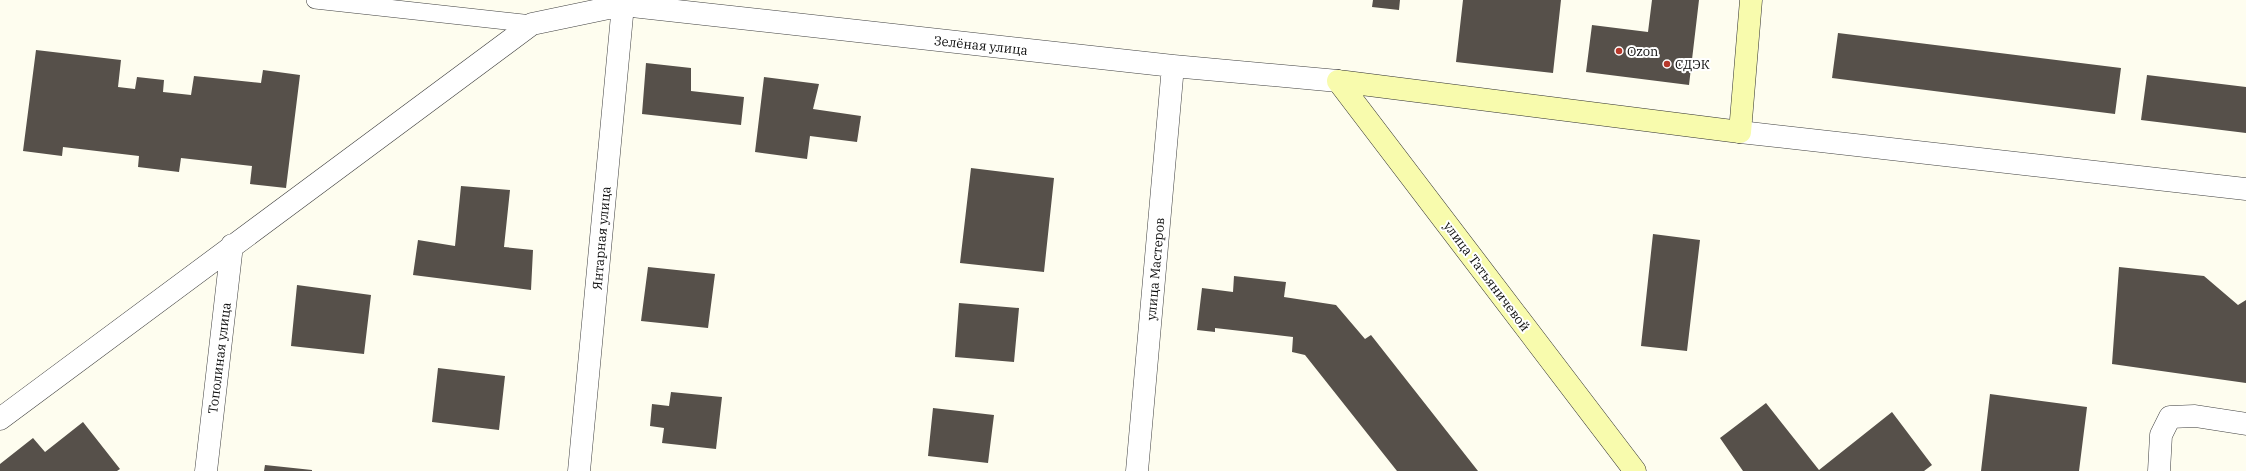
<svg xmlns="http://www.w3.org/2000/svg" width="2246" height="471" font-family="'IBM Plex Serif',serif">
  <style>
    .building { fill: #56504a }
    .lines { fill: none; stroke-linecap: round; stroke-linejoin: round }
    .lane-casing { stroke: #404040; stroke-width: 18 }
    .street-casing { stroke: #404040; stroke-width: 23 }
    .secondary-casing { stroke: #2f2f2f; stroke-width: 23 }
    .lane { stroke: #fff; stroke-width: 17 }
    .street { stroke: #fff; stroke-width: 22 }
    .secondary { stroke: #f8fbad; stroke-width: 22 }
    .poi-dot { fill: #b7392c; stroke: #fff; stroke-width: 1.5 }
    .labels { text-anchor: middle; stroke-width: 4; stroke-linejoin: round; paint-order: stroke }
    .street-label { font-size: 13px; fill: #0d0d0d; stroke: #fff }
    .poi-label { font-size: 13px; fill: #0d0d0d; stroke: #fff; text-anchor: start }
  </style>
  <rect width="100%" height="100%" fill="#fefdef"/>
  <!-- building -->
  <path class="building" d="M1373 0H1400L1399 10 1372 7Z
    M1463 0H1561L1553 73 1456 62Z
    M1652 0H1699L1689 85 1586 72 1592 25 1648 32Z
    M1838 33 2121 68 2115 114 1832 78Z
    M36 50 121 60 118 87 135 89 137 77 164 80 163 92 191 95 194 76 261 83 263 70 300 75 286 188 250 184 252 166 181 158 179 172 138 167 139 156 63 147 62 156 23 151Z
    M646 63 691 68V91L744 97 741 125 642 114Z
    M2147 75 2246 87V133L2141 120Z
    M764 77 819 84 813 109 861 116 857 142 810 136 807 159 755 152Z
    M971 168 1054 178 1044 272 960 263Z
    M461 186 510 190 504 247 533 250 531 290 413 275 418 240 455 246Z
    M1653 234 1700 240 1687 351 1641 346Z
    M648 267 715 274 708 328 641 321Z
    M2119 267 2204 276 2238 305 2246 300V383L2112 364Z
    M1234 276 1286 282 1284 297 1336 305 1365 339 1371 335 1478 471H1397L1305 355 1292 352 1293 337 1215 328V332L1197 330 1202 288 1233 292Z
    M297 285 371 295 364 354 291 346Z
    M959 303 1019 308 1014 362 955 357Z
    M438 368 505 376 499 430 432 422Z
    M671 392 722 397 716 449 662 443 664 428 650 426 652 404 669 406Z
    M1990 394 2087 407 2079 471H1981Z
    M1766 403 1819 470 1892 412 1932 465 1924 471H1743L1720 438Z
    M933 408 994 415 988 463 928 456Z
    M83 422 120 469 117 471H0V464L33 438 45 452Z
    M265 465 312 470V471H264Z"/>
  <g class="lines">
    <defs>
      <path id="lane" d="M315 0 532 24"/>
      <path id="street" d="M1740 132 2246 189
        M0 419 532 24 623 5 1173 66 1338 81
        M206 471 232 245
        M579 471 623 5
        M1137 471 1173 66
        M2159 471 2161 435 2170 417 2195 416 2246 424"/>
      <path id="secondary" d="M1338 81 1740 132 1751 0
        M1338 81 1635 471"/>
    </defs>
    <!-- lane casing -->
    <use href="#lane" class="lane-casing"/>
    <!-- street casing -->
    <use href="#street" class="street-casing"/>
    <!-- secondary casing -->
    <use href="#secondary" class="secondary-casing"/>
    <!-- lane -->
    <use href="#lane" class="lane"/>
    <!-- street -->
    <use href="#street" class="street"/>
    <!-- secondary -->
    <use href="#secondary" class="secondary"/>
  </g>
  <!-- markers -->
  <g class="poi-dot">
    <circle cx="1619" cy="51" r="4"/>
    <circle cx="1667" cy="64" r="4"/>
  </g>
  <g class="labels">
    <!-- street labels -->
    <g class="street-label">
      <text transform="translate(981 45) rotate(6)" y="5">Зелёная улица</text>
      <text transform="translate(601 238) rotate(-85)" y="5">Янтарная улица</text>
      <text transform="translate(1155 269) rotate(-85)" y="5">улица Мастеров</text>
      <text transform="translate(1487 276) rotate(53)" y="5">улица Татьяничевой</text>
      <text transform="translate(219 358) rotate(-83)" y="5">Тополиная улица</text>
    </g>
    <!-- poi labels -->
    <g class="poi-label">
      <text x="1627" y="56">Ozon</text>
      <text x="1675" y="69">СДЭК</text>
    </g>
  </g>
</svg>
